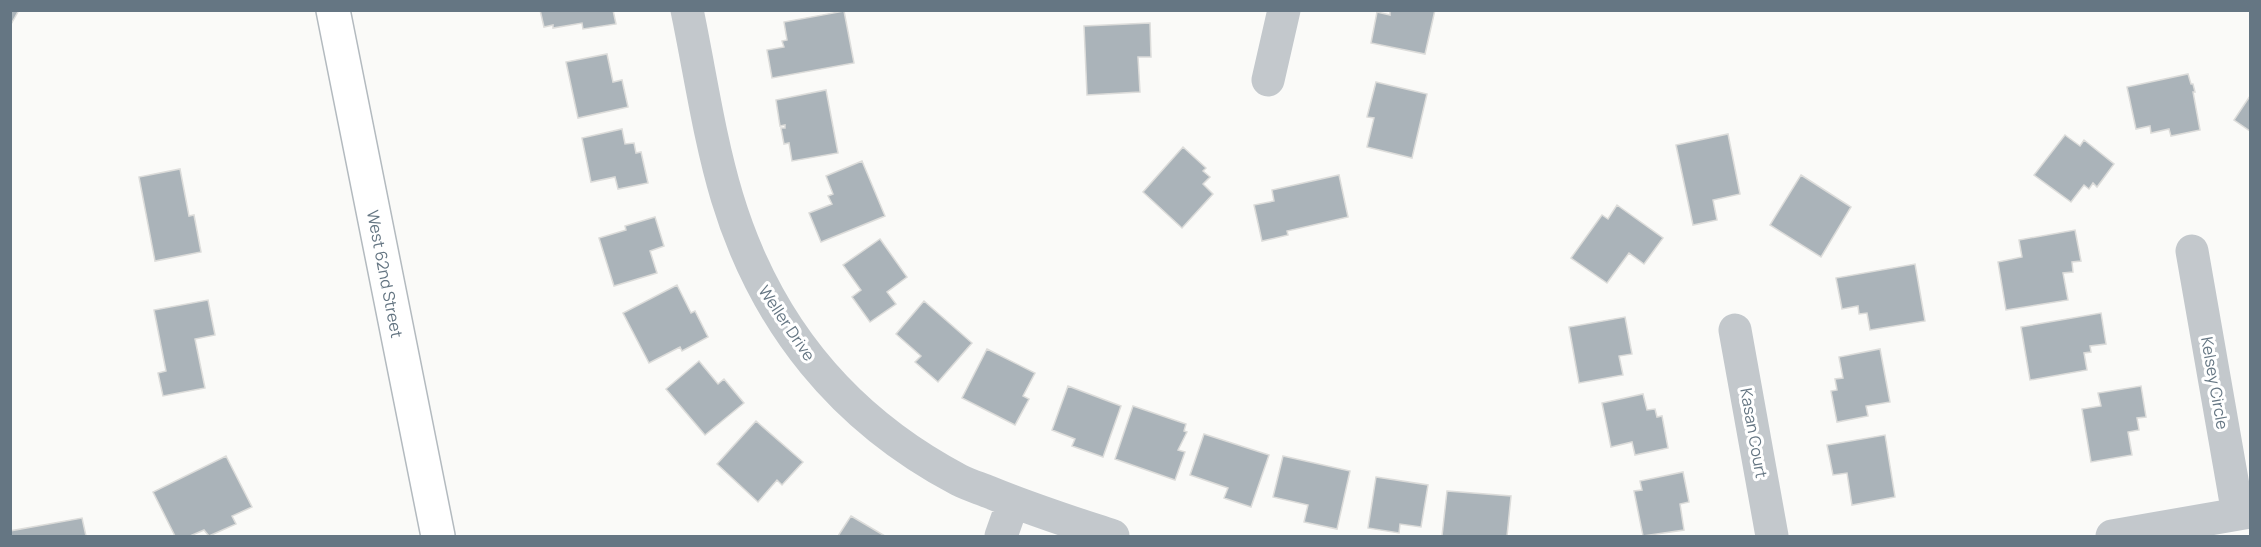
<svg xmlns="http://www.w3.org/2000/svg" width="2261" height="547" font-family="Manrope,sans-serif">
  <style>
    .building { fill: #aab3b9; stroke: #dcdcda; stroke-width: 1.5 }
    .lines { fill: none; stroke-linecap: round; stroke-linejoin: round }
    .secondary-casing { stroke: #b3babf; stroke-width: 36 }
    .street { stroke: #c3c8cc; stroke-width: 33 }
    .secondary { stroke: #fff; stroke-width: 33 }
    .labels { text-anchor: middle; stroke-width: 6; stroke-linejoin: round; paint-order: stroke }
    .street-label { font-size: 16px; fill: #657683; stroke: #fff }
  </style>
  <rect width="100%" height="100%" fill="#fafaf8"/>
  <!-- building -->
  <path class="building" d="M10 10H19L10 26Z
    M540 10H613L616 24 583 29 582 23 553 28V25L544 27Z
    M1390 10H1435L1425 54 1371 43 1377 12 1390 15Z
    M844 11 854 63 772 78 767 50 784 47 782 41 787 40 784 22Z
    M1150 23 1151 57H1138L1140 92 1087 95 1084 26Z
    M607 54 613 82 622 80 628 107 578 118 566 62Z
    M2188 74 2191 84H2193L2195 92H2193L2200 130 2171 136 2169 129 2151 133 2150 126 2136 129 2127 87Z
    M1376 82 1427 94 1412 158 1367 147 1374 118 1367 117Z
    M826 90 838 153 792 161 789 143 784 144 781 128H785V125L780 126 776 100Z
    M2250 96V131L2234 120Z
    M622 129 625 144 634 143 636 153 641 152 648 183 618 189 615 177 591 182 582 138Z
    M1728 134 1740 194 1713 200 1717 220 1693 225 1676 145Z
    M2065 135 2080 146 2084 140 2114 164 2097 187 2093 183 2089 189 2084 185 2071 202 2034 175Z
    M1183 147 1206 168 1203 171 1210 177 1203 184 1213 194 1182 228 1143 192Z
    M862 161 885 216 821 242 809 213 832 204 828 196 833 194 826 176Z
    M180 169 189 216 194 215 201 252 155 261 139 177Z
    M1339 175 1348 217 1287 231 1288 235 1262 241 1254 205 1274 201 1272 190Z
    M1801 175 1851 207 1821 257 1770 225Z
    M1617 205 1663 238 1644 264 1629 253 1607 283 1571 258 1602 215 1608 219Z
    M655 217 664 246 650 251 657 273 614 286 599 238 626 230 625 226Z
    M2075 230 2081 261 2072 262 2073 272 2063 273 2068 300 2006 310 1998 262 2022 257 2019 240Z
    M880 239 907 277 887 292 896 304 870 322 852 297 861 290 843 265Z
    M1915 264 1925 321 1870 330 1867 313 1859 314 1858 306 1842 309 1836 278Z
    M677 285 691 313 695 311 708 337 682 351 680 347 649 363 623 313Z
    M208 300 215 335 195 339 205 388 163 396 158 373 166 371 154 310Z
    M924 301 972 343 938 382 915 362 921 356 896 334Z
    M2101 313 2106 344 2090 346 2091 352 2084 353 2087 370 2030 380 2021 327Z
    M1625 317 1632 354 1619 356 1623 375 1579 383 1569 327Z
    M987 349 1035 373 1023 396 1029 399 1015 425 962 398Z
    M1880 349 1890 402 1866 406 1868 416 1837 422 1831 391 1837 390 1835 379 1843 378 1839 357Z
    M699 361 718 384 724 379 744 403 705 435 666 389Z
    M1068 386 1121 406 1103 457 1072 446 1075 439 1052 430Z
    M2141 386 2146 417 2137 418 2139 430 2128 432 2132 455 2091 462 2082 409 2101 406 2098 393Z
    M1643 394 1647 410 1655 409 1657 417 1662 416 1668 448 1635 455 1632 442 1611 447 1602 403Z
    M1133 406 1186 424 1184 431 1187 432 1178 450 1185 452 1175 480 1115 459Z
    M756 421 803 462 782 485 777 480 758 502 717 464Z
    M1204 434 1269 455 1251 507 1224 498 1228 488 1190 475Z
    M1885 435 1895 497 1852 505 1847 473 1833 475 1827 445Z
    M226 456 252 507 232 516 236 524 209 536 204 530 190 536H175L153 492Z
    M1283 456 1350 471 1337 529 1304 522 1308 505 1273 497Z
    M1683 472 1689 502 1680 504 1684 530 1643 536 1634 491 1642 490 1640 481Z
    M1376 477 1428 485 1421 527 1400 524 1399 533 1368 528Z
    M1447 491 1511 496 1507 536H1442Z
    M851 516 885 536H838Z
    M82 518 86 536H10V531Z"/>
  <g class="lines">
    <defs>
      <path id="secondary" d="M333 10 438 536"/>
    </defs>
    <!-- secondary casing -->
    <use href="#secondary" class="secondary-casing"/>
    <!-- street -->
    <path class="street" d="M687 10C700 72 709 137 727 197 765 323 843 419 959 480 969 485 979 488 989 492 1030 509 1071 522 1113 536
      M1268 80 1284 10
      M2192 251 2238 514
      M1735 330 1772 536
      M1001 536 1013 502
      M2112 536 2250 512"/>
    <!-- secondary -->
    <use href="#secondary" class="secondary"/>
  </g>
  <g class="labels">
    <!-- street labels -->
    <g class="street-label">
      <text transform="translate(385 274) rotate(79)" y="6">West 62nd Street</text>
      <text transform="translate(787 323) rotate(56)" y="6">Weller Drive</text>
      <text transform="translate(2215 383) rotate(80)" y="6">Kelsey Circle</text>
      <text transform="translate(1754 433) rotate(80)" y="6">Kasan Court</text>
    </g>
  </g>
  <!-- border -->
  <rect width="2261" height="547" fill="none" stroke="#657683" stroke-width="24"/>
</svg>
